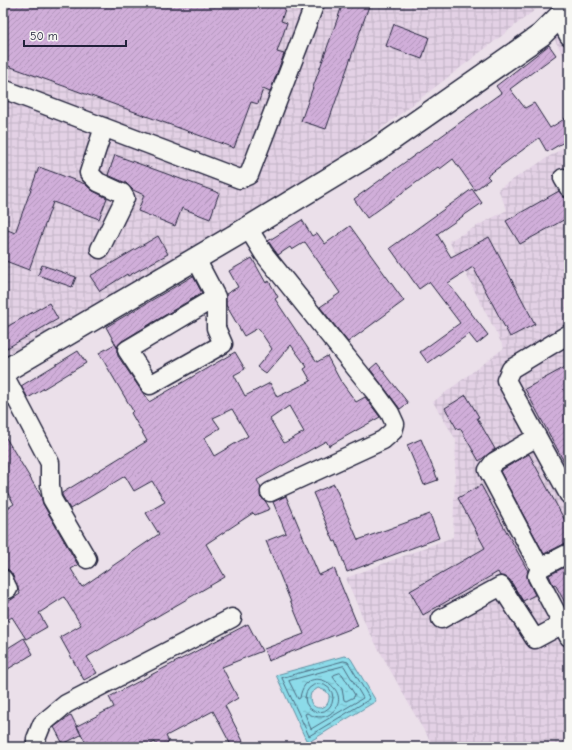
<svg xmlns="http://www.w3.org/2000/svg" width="572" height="750" font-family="'Comic Neue',sans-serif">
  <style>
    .industrial { fill: url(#industrial-grid) }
    .water { fill: url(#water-ripples); stroke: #6291a3; fill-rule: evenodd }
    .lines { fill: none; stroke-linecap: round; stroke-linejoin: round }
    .shore { stroke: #4c6c81; stroke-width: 1 }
    .building { fill: url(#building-hatch); stroke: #22223b; fill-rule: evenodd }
    .minor-casing { stroke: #22223b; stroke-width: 21 }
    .major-casing { stroke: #22223b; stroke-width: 25 }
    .minor { stroke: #f6f6f2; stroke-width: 18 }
    .major { stroke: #f6f6f2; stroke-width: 22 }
  </style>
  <defs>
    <pattern id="industrial-grid" width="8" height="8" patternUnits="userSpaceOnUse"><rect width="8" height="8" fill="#e3d1e5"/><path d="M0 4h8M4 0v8" fill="none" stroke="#c2b3c5"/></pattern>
    <pattern id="water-ripples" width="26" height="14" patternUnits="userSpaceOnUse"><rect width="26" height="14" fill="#8cdbe9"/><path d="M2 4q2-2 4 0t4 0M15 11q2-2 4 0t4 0" fill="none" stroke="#78bcc9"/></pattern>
    <pattern id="building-hatch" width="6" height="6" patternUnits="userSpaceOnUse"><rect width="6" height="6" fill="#d0aed9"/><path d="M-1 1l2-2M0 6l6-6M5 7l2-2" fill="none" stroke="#b295bb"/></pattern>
  </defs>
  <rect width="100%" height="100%" fill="#ebe0ea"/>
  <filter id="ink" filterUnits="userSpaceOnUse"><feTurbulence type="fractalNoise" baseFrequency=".025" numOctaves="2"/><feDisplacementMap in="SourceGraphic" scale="8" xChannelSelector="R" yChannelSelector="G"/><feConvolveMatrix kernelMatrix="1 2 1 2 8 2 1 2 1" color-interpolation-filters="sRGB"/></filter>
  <g filter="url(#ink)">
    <!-- industrial -->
    <path class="industrial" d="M3 3H544L355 149 120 290 3 357Z
      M569 23V65L553 37Z
      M569 144V747H434L420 724 367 628 346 578 453 537 456 440 433 402 504 348 449 241 507 210 498 189Z"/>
    <!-- water -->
    <path class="water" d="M344 656 349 657 351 659 376 701 309 742 306 740 276 675ZM318 688 326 691 329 695C331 714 305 711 311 693Z"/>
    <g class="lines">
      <!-- shore -->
      <path class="shore" d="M344 661 348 662 370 699 309 736 282 678Z
        M344 666 363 698 311 729 305 714 307 713C314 717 323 719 330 714 359 693 306 657 300 698L298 699 289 681Z
        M340 673 342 674 355 695 354 697 346 701 344 700 342 689 333 677 334 675Z
        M305 698a14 14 0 1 1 28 0a14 14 0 1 1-28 0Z"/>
    </g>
    <!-- building -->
    <path class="building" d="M3 3H287L281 21 287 23 277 52 284 54 270 92 263 89 258 104 251 102 234 148 3 64Z
      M343 3H370L326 129 301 121Z
      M394 24 429 37 422 59 386 46Z
      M549 45 556 55 510 89 525 108 534 103 550 128 569 116V139L547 152 539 138 487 176 490 179 475 190 453 159 440 169 438 167 367 218 354 199 501 93 496 86Z
      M115 155 219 193 210 219 182 208 175 226 138 211 144 195 133 190 126 183 108 175Z
      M39 167 85 184 93 191 107 198 99 219 53 202 29 270 3 260V228L15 233Z
      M472 189 482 203 437 234 451 257 489 237 535 324 510 337 473 267 448 283 488 335 477 344 469 334 428 363 420 352 460 323 429 282 419 289 390 248Z
      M559 191 564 197 566 198 569 203V217L520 244 506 221Z
      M302 220 312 236 317 233 325 244 350 226 404 301 348 342 320 307 340 293 305 242 292 250 290 247 278 255 268 241Z
      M158 236 168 254 128 276 127 274 100 291 90 276Z
      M252 258 266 283 269 281 278 297 275 299 317 362 327 356 340 380 356 402 365 397 380 417 329 446 326 441 257 480 261 488 260 496 266 502 270 509 255 515 253 513 206 544 225 577 87 657 97 673 84 680 60 637 81 625 64 597 39 613 47 627 26 639 12 617 3 623V605L20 594 12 574 9 570 6 569 3 565V511L14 504 3 485V433L41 496 43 504 78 565 71 569 82 587 159 534 146 513 165 502 152 481 134 491 125 476 70 509 62 495V493L147 441 131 413 133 411 99 353 115 344 117 347V351L118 356 149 402 235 352 245 369 234 375 245 396 270 383 277 397 311 381 304 369 307 367 291 345 266 374 257 367 272 349 258 328 244 336 226 305V294L238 287 229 271ZM289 406 304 432 284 443 270 419ZM232 409 248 436 214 456 204 438 220 428 213 418Z
      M42 265 76 277 72 287 38 275Z
      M193 276 202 293 122 341 117 347 106 327Z
      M49 303 58 319 7 348 3 341V329Z
      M78 351 86 363 28 398 21 386Z
      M377 363 408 403 400 409 370 369Z
      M569 365V471L525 389Z
      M466 395 479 417 477 418 495 449 479 461 460 428 457 429 445 408Z
      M421 439 438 480 424 485 407 445Z
      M529 454 569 528V543L564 544 544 554 500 471Z
      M334 484 358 540 430 514 439 538 347 572 336 541 334 542 313 493Z
      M481 485 528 571 527 576 528 581 535 595 523 601 510 580 506 577 500 576 498 572 423 615 410 591 485 548 458 498Z
      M286 496 319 575 334 568 358 626 268 661 264 649 304 634 266 541 286 533 273 502Z
      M569 565V610L555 584 553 585 549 575Z
      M248 624 262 651 222 667 238 698 225 706 246 747H232L213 711 166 736 169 742 161 747H158L155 742 145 747H88L77 726 114 707 109 697Z
      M24 638 33 654 3 672V651Z
      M71 715 81 735 63 744 54 727Z"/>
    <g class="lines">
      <defs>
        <path id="minor" d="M559 17 569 36
          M3 89 240 179 249 175 315 3
          M563 178 569 188
          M248 228 264 254 374 391 390 413 395 424 393 431 383 440 270 492
          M100 249 125 198 122 193 98 182 89 173 104 127
          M196 259 216 297 127 350 150 385 223 344 216 328V297
          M569 334 511 369 506 380 569 495
          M3 373 50 463V485L52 499 87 559
          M537 437 494 462 488 470 540 568 537 576 569 637
          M540 568 569 553
          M3 579 8 589
          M441 619 501 586 535 639 563 624
          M36 747V739L42 724 66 704 232 618"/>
        <path id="major" d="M3 372 248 228 375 151 541 35 569 7"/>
      </defs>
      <!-- minor casing -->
      <use href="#minor" class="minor-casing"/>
      <!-- major casing -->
      <use href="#major" class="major-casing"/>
      <!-- minor -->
      <use href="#minor" class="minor"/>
      <!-- major -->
      <use href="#major" class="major"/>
    </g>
  </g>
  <!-- margin -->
  <rect width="572" height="750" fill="none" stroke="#f6f6f2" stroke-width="16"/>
  <rect x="8" y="8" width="556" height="734" fill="none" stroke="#22223b" stroke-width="1.5" filter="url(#ink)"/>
  <!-- scale -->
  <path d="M24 40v6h102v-6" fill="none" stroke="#22223b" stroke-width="2"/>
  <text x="30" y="40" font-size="12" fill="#22223b" stroke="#f6f6f2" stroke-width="3" paint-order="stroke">50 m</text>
</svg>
